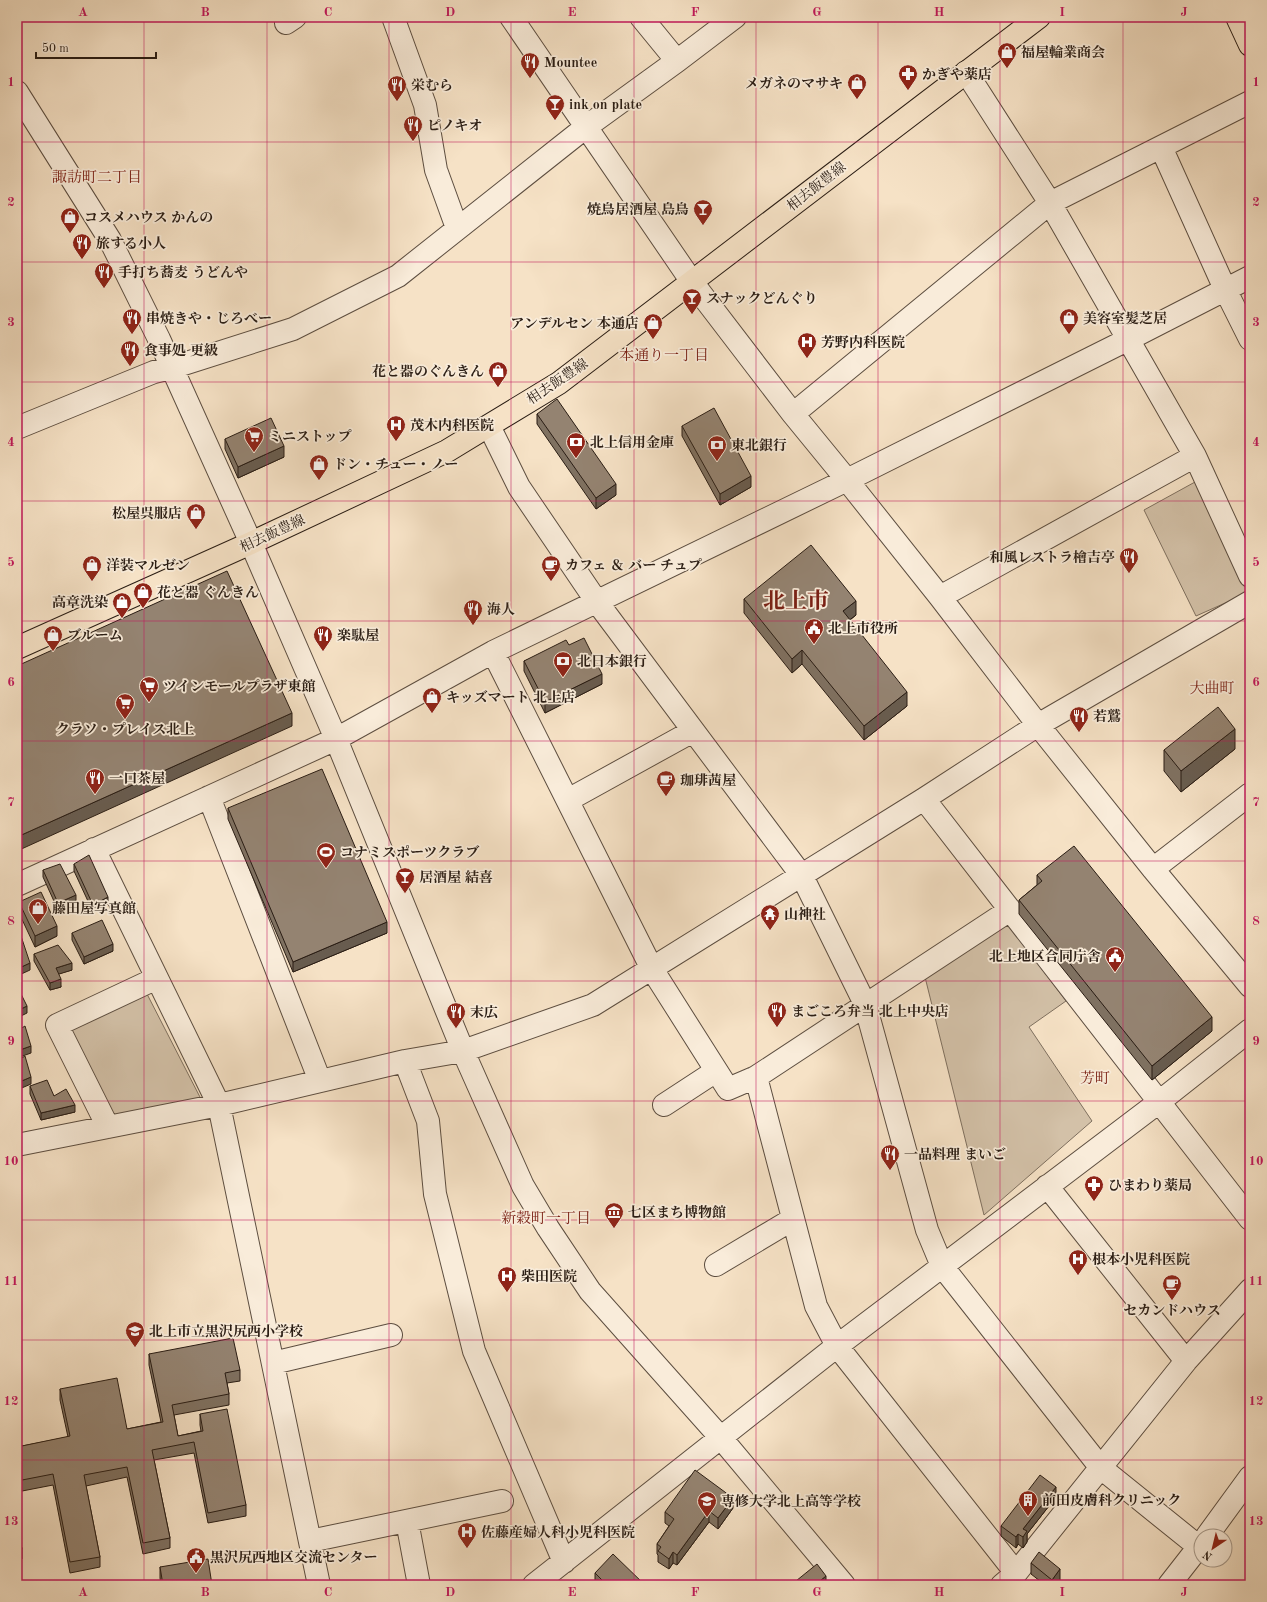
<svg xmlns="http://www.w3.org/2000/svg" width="1267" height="1602" font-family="'Old Standard TT','Noto Serif JP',serif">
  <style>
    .green { fill: #d3c1a8; stroke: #7e6f5e }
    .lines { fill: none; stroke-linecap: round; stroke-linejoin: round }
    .minor-casing { stroke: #5d4e40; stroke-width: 24 }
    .major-casing { stroke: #2a1d14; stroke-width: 24 }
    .minor { stroke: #f9ecda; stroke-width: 22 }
    .major { stroke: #f6e2c6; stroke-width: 22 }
    .wall { fill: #7f7161; stroke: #2a1d14 }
    .shaded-wall { fill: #685c4f; stroke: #2a1d14 }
    .building { fill: #948371; stroke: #2a1d14 }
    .grid { fill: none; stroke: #c2185b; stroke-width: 1; stroke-opacity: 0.55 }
    .labels { text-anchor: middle; stroke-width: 3.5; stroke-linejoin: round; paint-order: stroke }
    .poi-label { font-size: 14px; font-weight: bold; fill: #2a1d14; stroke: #f9ecda; text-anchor: start }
    .street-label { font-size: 14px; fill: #2a1d14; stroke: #f9ecda }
    .neighbourhood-label { font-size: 15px; fill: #7a1f14; stroke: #f9ecda }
    .town-label { font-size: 22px; font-weight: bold; fill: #7a1f14; stroke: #f9ecda }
    .neatline { fill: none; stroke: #c2185b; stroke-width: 1.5 }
    .grid-label { font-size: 13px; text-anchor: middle; font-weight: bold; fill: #c2185b }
  </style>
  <rect width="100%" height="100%" fill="#f6e2c6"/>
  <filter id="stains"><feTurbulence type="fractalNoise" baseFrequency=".005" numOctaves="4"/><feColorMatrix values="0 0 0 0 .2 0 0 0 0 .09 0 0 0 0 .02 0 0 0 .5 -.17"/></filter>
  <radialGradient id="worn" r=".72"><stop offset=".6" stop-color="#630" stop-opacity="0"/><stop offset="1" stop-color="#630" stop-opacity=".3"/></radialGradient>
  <!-- green -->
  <path class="green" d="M1195 482 1250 591V592L1196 616 1144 510Z
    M1008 924 1066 1001 1029 1027 1092 1121 984 1215 925 977Z
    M147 994 202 1101 110 1118 70 1031Z"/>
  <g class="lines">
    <defs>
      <path id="minor" d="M393 17 425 105 436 170 457 228
        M511 17 692 282 793 414 847 480 940 597 1038 725 1153 869 1250 986
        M641 17 677 61
        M286 23 295 17
        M966 72 1050 203 1195 456 1250 576
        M17 92 110 240 159 339 251 543 336 739 463 1051 523 1186 548 1228 590 1291 721 1438 844 1585
        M1161 147 1225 289 1250 339
        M793 414 1050 203 1250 102
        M489 426 519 487 597 602 802 876 865 1004 927 1230 942 1266 1101 1468 1199 1547
        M17 428 154 372 171 368 293 329 398 276 586 127 677 61 735 17
        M940 597 1195 456
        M493 652 652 969 728 1089 756 1077 1010 910
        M209 797 320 1081
        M924 799 1250 1219
        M568 800 693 731
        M94 849 219 1105 319 1585
        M1153 869 1250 794
        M17 885 336 739 493 652 847 480 1129 339 1250 277
        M405 1061 428 1121 435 1194 474 1351 564 1562
        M756 1077 816 1306 837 1346 1016 1573
        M664 1105 716 1071
        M108 1127 57 1025 157 978
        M17 1145 219 1105 405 1061 463 1051 593 1005 924 799 1038 725 1250 602
        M1047 1186 1186 1361
        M716 1265 793 1219
        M273 1363 391 1335
        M407 1521 419 1585
        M1207 1536 1250 1477
        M310 1541 502 1501
        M534 1585 837 1346 1159 1102 1250 1030
        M1002 1585 1016 1573 1186 1361 1250 1290
        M1169 1585 1201 1544"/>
      <path id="major" d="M1237 17 1250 45
        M17 648 251 543 447 451 559 383 1039 17"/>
    </defs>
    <!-- minor casing -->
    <use href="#minor" class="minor-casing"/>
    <!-- major casing -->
    <use href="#major" class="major-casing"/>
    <!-- minor -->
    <use href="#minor" class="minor"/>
    <!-- major -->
    <use href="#major" class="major"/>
  </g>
  <!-- wall -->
  <path class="wall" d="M537 414 616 495 596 509 537 424Z
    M682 426 751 487 720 505 682 436Z
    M225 439 284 457 238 478 225 449Z
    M744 599 856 615 850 620 907 706 864 740 802 664 792 673 744 613Z
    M569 645 602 684 545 713 524 671V661Z
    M1235 749 1181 792 1164 771V750Z
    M228 808 387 933 293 972 228 819Z
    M74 864 108 904 93 912 74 871Z
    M43 870 76 902 58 910 43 877Z
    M1037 875 1212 1031 1152 1080 1019 914V900L1037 885Z
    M19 902 57 936 35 947 19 913Z
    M72 933 113 951 84 964 72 940Z
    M34 954 72 970 58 974 61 987 50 990 34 961Z
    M30 1086 54 1096 75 1112 41 1120 30 1094Z
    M149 1354 240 1370V1381L227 1383 229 1394V1405L174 1415 178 1436 201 1431 200 1425V1414L246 1505V1516L208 1523 194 1453 154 1460 170 1538V1548L143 1554 127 1477 86 1486 100 1557V1567L70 1573 53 1485 17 1492V1447L68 1437 60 1400V1389L127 1429 161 1422 149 1365Z
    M1056 1497 1027 1534V1542L1023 1548 1018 1544 1016 1548 1001 1536V1526Z
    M733 1508 718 1529 709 1522 677 1565 673 1563 669 1569 658 1562V1555L657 1554V1544L669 1526 665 1523V1512Z
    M17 1524 22 1549V1559L17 1560Z
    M1031 1563 1060 1580 1056 1585H1045L1031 1574Z
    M160 1567 212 1585H161L160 1578Z
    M595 1573 645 1585H596L595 1584Z"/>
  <!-- shaded-wall -->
  <path class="shaded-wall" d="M284 446V457L238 478V467Z
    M751 476V487L720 505V494Z
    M616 484V495L596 509V498Z
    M856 601V615L843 625V611Z
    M802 650V664L792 673V659Z
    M602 674V684L545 713V702Z
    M907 692V706L864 740V726Z
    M292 713V726L17 851V837Z
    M1235 729V749L1181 792V771Z
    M76 895V902L58 910V903Z
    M108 897V904L93 912V905Z
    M387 922V933L293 972V962Z
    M57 926V936L35 947V936Z
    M113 944V951L84 964V957Z
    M30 963V970L17 976V969Z
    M72 963V970L56 975V968Z
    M61 979V987L50 990V983Z
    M27 1006V1013L17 1018V1011Z
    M1212 1017V1031L1152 1080V1066Z
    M31 1046V1053L17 1058V1051Z
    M31 1077V1084L17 1090V1083Z
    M75 1105V1112L41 1120V1113Z
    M1056 1487V1497L1027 1534V1542L1023 1548V1529Z
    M733 1498V1508L718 1529V1518Z
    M709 1511V1522L677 1565V1555Z
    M1018 1534V1544L1016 1548V1537Z
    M673 1552V1563L669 1569V1559Z
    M1060 1569V1580L1056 1585H1052V1580Z
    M826 1576V1585H815Z"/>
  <!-- building -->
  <path class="building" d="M557 399 616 484 596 498 537 414Z
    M714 408 751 476 720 494 682 426Z
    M271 418 284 446 238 467 225 439Z
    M811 545 856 601 843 611 907 692 864 726 802 650 792 659 744 599Z
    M227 571 292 713 17 837V666Z
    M584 638 602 674 545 702 524 661 566 640 569 645Z
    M1218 707 1235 729 1181 771 1164 750Z
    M322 769 387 922 293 962 228 808Z
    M1074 846 1212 1017 1152 1066 1019 900 1042 881 1037 875Z
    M89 855 108 897 93 905 74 864Z
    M60 864 76 895 58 903 43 870Z
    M41 892 57 926 35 936 19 902Z
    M102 920 113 944 84 957 72 933Z
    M18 927 30 963 17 969V928Z
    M58 945 72 963 56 968 61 979 50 983 34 954Z
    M17 986 27 1006 17 1011Z
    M25 1026 31 1046 17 1051V1031Z
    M25 1056 31 1077 17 1083V1061Z
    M47 1080 54 1096 66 1089 75 1105 41 1113 30 1086Z
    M233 1338 240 1370 225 1373 229 1394 172 1405 178 1436 203 1431 200 1414 227 1409 246 1505 208 1513 194 1442 152 1450 170 1538 143 1543 127 1467 84 1475 100 1557 70 1562 53 1474 17 1481V1447L70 1436 60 1389 117 1378 127 1429 163 1422 149 1354Z
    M695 1470 733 1498 718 1518 709 1511 677 1555 673 1552 669 1559 658 1551 661 1547 657 1544 674 1519 665 1512Z
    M1040 1475 1056 1487 1023 1529 1027 1531 1023 1537 1018 1534 1016 1537 1001 1526Z
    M17 1524 22 1549 17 1550Z
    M1039 1552 1060 1569 1052 1580 1031 1563Z
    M613 1554 645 1585H607L595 1573Z
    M208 1559 212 1585H163L160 1567Z
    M817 1564 826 1576 815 1585H791Z"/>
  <!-- grid -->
  <path class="grid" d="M144 17V1585M267 17V1585M389 17V1585M511 17V1585M634 17V1585M756 17V1585M878 17V1585M1000 17V1585M1123 17V1585M17 142H1250M17 262H1250M17 382H1250M17 501H1250M17 621H1250M17 741H1250M17 861H1250M17 981H1250M17 1101H1250M17 1220H1250M17 1340H1250M17 1460H1250"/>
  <!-- icons -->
  <defs>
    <symbol id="shop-pin" viewBox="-11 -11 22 30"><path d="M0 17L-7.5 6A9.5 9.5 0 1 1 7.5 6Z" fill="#8f2418" stroke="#f9ecda"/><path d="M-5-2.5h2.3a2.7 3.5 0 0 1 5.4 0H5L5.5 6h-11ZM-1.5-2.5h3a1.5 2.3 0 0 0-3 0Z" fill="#fff"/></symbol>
    <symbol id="restaurant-pin" viewBox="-11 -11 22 30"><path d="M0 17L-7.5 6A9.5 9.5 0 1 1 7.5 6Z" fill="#8f2418" stroke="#f9ecda"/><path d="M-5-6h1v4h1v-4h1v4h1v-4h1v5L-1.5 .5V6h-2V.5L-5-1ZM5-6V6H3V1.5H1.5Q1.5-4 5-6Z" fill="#fff"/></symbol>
    <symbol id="pharmacy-pin" viewBox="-11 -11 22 30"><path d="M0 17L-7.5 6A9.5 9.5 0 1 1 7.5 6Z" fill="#8f2418" stroke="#f9ecda"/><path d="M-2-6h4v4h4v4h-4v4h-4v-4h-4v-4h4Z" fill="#fff"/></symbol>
    <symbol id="bar-pin" viewBox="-11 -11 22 30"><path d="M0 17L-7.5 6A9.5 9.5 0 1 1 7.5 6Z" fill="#8f2418" stroke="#f9ecda"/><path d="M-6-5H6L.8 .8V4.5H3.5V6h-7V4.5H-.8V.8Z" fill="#fff"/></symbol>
    <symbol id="hospital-pin" viewBox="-11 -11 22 30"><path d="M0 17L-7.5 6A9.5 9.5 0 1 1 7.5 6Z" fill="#8f2418" stroke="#f9ecda"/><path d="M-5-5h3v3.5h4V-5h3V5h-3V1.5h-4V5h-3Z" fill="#fff"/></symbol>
    <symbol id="supermarket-pin" viewBox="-11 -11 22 30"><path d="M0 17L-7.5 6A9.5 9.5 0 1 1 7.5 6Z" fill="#8f2418" stroke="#f9ecda"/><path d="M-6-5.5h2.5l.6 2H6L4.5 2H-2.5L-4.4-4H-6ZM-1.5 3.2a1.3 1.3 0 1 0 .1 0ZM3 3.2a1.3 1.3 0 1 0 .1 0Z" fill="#fff"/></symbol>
    <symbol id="bank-pin" viewBox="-11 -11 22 30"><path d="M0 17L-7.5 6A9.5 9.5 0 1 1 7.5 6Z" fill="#8f2418" stroke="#f9ecda"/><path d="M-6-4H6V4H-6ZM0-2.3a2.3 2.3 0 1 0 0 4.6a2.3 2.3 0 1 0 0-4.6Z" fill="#fff"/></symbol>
    <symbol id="cafe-pin" viewBox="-11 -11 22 30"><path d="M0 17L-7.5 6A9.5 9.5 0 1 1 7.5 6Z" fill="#8f2418" stroke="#f9ecda"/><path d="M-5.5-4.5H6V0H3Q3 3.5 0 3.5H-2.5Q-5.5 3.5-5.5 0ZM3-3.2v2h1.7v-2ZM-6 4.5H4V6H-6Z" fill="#fff"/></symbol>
    <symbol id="civic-pin" viewBox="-11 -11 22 30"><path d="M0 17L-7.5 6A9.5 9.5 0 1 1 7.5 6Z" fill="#8f2418" stroke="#f9ecda"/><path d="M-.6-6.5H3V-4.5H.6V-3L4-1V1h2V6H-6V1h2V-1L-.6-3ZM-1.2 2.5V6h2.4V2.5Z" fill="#fff"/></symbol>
    <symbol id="stadium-pin" viewBox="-11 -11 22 30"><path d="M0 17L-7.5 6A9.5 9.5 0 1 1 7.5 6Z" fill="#8f2418" stroke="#f9ecda"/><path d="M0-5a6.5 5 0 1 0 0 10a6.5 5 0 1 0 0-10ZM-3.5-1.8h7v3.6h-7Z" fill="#fff"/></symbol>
    <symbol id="temple-pin" viewBox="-11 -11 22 30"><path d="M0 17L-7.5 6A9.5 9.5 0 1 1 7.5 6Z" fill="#8f2418" stroke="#f9ecda"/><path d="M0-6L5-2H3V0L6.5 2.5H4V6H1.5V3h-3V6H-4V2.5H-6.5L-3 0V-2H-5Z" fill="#fff"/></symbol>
    <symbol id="museum-pin" viewBox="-11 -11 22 30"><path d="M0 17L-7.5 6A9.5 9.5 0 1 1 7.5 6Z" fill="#8f2418" stroke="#f9ecda"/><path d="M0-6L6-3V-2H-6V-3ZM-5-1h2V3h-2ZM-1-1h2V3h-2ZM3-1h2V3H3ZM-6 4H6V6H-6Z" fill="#fff"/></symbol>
    <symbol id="school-pin" viewBox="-11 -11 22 30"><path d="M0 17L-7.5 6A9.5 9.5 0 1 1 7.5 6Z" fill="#8f2418" stroke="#f9ecda"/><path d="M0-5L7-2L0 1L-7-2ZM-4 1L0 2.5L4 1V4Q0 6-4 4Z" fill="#fff"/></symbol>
    <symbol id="building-pin" viewBox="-11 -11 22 30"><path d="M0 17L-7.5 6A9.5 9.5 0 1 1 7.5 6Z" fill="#8f2418" stroke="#f9ecda"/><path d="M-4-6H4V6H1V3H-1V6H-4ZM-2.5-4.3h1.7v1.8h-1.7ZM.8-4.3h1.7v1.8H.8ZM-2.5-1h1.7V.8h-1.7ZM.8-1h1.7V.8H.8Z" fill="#fff"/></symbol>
  </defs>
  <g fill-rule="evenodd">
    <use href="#shop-pin" x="996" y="41" width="22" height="30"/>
    <use href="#restaurant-pin" x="519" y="51" width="22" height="30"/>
    <use href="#pharmacy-pin" x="897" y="63" width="22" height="30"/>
    <use href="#shop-pin" x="846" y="72" width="22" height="30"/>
    <use href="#restaurant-pin" x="386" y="74" width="22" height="30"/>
    <use href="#bar-pin" x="544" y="93" width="22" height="30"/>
    <use href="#restaurant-pin" x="402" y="114" width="22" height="30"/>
    <use href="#bar-pin" x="692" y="198" width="22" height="30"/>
    <use href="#shop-pin" x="59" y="206" width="22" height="30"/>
    <use href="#restaurant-pin" x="71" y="232" width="22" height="30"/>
    <use href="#restaurant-pin" x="93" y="261" width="22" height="30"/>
    <use href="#bar-pin" x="681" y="287" width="22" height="30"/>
    <use href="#restaurant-pin" x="121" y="307" width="22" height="30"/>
    <use href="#shop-pin" x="1058" y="307" width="22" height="30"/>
    <use href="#shop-pin" x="642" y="312" width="22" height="30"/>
    <use href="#hospital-pin" x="796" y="331" width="22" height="30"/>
    <use href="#restaurant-pin" x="119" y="339" width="22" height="30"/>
    <use href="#shop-pin" x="487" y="360" width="22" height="30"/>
    <use href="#hospital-pin" x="385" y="414" width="22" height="30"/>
    <use href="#supermarket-pin" x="243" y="425" width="22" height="30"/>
    <use href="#bank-pin" x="565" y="431" width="22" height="30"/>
    <use href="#bank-pin" x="706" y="434" width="22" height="30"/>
    <use href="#shop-pin" x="308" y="453" width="22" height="30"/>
    <use href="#shop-pin" x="185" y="502" width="22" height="30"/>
    <use href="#restaurant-pin" x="1118" y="546" width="22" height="30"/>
    <use href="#shop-pin" x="81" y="554" width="22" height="30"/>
    <use href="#cafe-pin" x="540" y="554" width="22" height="30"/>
    <use href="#shop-pin" x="132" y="581" width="22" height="30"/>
    <use href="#shop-pin" x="111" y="591" width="22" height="30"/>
    <use href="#restaurant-pin" x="462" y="598" width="22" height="30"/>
    <use href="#civic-pin" x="803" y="617" width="22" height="30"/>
    <use href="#shop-pin" x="42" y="624" width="22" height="30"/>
    <use href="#restaurant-pin" x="312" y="624" width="22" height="30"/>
    <use href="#bank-pin" x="552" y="650" width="22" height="30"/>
    <use href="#supermarket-pin" x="138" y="675" width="22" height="30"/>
    <use href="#shop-pin" x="421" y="686" width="22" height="30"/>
    <use href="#supermarket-pin" x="114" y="692" width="22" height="30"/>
    <use href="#restaurant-pin" x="1068" y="705" width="22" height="30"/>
    <use href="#restaurant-pin" x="84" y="767" width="22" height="30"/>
    <use href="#cafe-pin" x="655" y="769" width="22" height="30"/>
    <use href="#stadium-pin" x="315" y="841" width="22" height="30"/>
    <use href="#bar-pin" x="394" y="866" width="22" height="30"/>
    <use href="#shop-pin" x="27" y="897" width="22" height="30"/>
    <use href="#temple-pin" x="759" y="903" width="22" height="30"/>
    <use href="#civic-pin" x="1104" y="945" width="22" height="30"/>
    <use href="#restaurant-pin" x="766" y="1000" width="22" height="30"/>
    <use href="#restaurant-pin" x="445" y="1001" width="22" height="30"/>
    <use href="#restaurant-pin" x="879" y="1143" width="22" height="30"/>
    <use href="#pharmacy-pin" x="1083" y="1174" width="22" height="30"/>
    <use href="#museum-pin" x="603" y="1201" width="22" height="30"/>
    <use href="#hospital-pin" x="1067" y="1248" width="22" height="30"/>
    <use href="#hospital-pin" x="496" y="1265" width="22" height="30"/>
    <use href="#cafe-pin" x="1161" y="1273" width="22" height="30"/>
    <use href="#school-pin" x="124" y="1320" width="22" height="30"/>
    <use href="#building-pin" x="1017" y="1489" width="22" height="30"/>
    <use href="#school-pin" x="696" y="1490" width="22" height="30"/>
    <use href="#hospital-pin" x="456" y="1521" width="22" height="30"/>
    <use href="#civic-pin" x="185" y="1546" width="22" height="30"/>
  </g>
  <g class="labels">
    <!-- poi labels -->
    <g class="poi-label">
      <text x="1021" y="57">福屋輪業商会</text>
      <text x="544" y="67">Mountee</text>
      <text x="922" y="79">かぎや薬店</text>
      <text x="843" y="88" text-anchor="end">メガネのマサキ</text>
      <text x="411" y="90">栄むら</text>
      <text x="569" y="109">ink on plate</text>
      <text x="427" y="130">ピノキオ</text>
      <text x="689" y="214" text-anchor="end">焼鳥居酒屋 島鳥</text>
      <text x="84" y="222">コスメハウス かんの</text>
      <text x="96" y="248">旅する小人</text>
      <text x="118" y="277">手打ち蕎麦 うどんや</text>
      <text x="706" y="303">スナックどんぐり</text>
      <text x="146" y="323">串焼きや・じろべー</text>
      <text x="1083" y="323">美容室髪芝居</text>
      <text x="639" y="328" text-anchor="end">アンデルセン 本通店</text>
      <text x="821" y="347">芳野内科医院</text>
      <text x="144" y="355">食事処 更級</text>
      <text x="484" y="376" text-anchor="end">花と器のぐんきん</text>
      <text x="410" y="430">茂木内科医院</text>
      <text x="268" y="441">ミニストップ</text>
      <text x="590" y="447">北上信用金庫</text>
      <text x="731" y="450">東北銀行</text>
      <text x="333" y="469">ドン・チュー・ノー</text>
      <text x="182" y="518" text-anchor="end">松屋呉服店</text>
      <text x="1115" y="562" text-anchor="end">和風レストラ檜吉亭</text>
      <text x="106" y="570">洋装マルゼン</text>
      <text x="565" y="570">カフェ ＆ バー チュプ</text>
      <text x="157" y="597">花と器 ぐんきん</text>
      <text x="108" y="607" text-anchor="end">高章洗染</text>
      <text x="487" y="614">海人</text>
      <text x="828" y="633">北上市役所</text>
      <text x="67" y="640">ブルーム</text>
      <text x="337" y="640">楽駄屋</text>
      <text x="577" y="666">北日本銀行</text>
      <text x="163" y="691">ツインモールプラザ東館</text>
      <text x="446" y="702">キッズマート 北上店</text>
      <text x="1093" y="721">若鷲</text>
      <text x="125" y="734" text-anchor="middle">クラソ・プレイス北上</text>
      <text x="109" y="783">一口茶屋</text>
      <text x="680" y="785">珈琲茜屋</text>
      <text x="340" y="857">コナミスポーツクラブ</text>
      <text x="419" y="882">居酒屋 結喜</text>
      <text x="52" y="913">藤田屋写真館</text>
      <text x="784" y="919">山神社</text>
      <text x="1101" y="961" text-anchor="end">北上地区合同庁舎</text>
      <text x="791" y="1016">まごころ弁当 北上中央店</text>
      <text x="470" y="1017">末広</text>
      <text x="904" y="1159">一品料理 まいご</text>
      <text x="1108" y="1190">ひまわり薬局</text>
      <text x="628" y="1217">七区まち博物館</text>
      <text x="1092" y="1264">根本小児科医院</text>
      <text x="521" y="1281">柴田医院</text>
      <text x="1172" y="1315" text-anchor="middle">セカンドハウス</text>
      <text x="149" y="1336">北上市立黒沢尻西小学校</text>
      <text x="1042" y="1505">前田皮膚科クリニック</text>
      <text x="721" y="1506">専修大学北上高等学校</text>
      <text x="481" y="1537">佐藤産婦人科小児科医院</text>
      <text x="210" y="1562">黒沢尻西地区交流センター</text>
    </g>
    <!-- street labels -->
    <g class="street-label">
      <text transform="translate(816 186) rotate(-38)" y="5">相去飯豊線</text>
      <text transform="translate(557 381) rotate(-34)" y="5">相去飯豊線</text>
      <text transform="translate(272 533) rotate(-25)" y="5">相去飯豊線</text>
    </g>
    <!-- neighbourhood labels -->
    <g class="neighbourhood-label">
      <text x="97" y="182">諏訪町二丁目</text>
      <text x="664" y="360">本通り一丁目</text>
      <text x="1212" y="693">大曲町</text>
      <text x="1095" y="1083">芳町</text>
      <text x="546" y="1223">新穀町一丁目</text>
    </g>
    <!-- town labels -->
    <g class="town-label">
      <text x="796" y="608">北上市</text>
    </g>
  </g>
  <!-- margin -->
  <rect width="1267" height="1602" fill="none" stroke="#f6e2c6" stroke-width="44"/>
  <!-- north arrow -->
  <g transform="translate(1213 1548) rotate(215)"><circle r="19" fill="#f9ecda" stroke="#a6998b"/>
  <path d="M0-3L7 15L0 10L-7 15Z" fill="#8f2418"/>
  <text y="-6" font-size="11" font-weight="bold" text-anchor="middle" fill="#2a1d14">N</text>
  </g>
  <!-- scale -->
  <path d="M36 52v6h120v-6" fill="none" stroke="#2a1d14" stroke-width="2"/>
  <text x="42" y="52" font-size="12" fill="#2a1d14" stroke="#f9ecda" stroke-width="3" paint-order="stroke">50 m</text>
  <rect x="22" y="22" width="1223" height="1558" class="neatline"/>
  <g class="grid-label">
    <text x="83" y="16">A</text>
    <text x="205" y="16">B</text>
    <text x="328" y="16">C</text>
    <text x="450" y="16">D</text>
    <text x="572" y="16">E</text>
    <text x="695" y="16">F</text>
    <text x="817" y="16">G</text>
    <text x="939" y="16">H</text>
    <text x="1062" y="16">I</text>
    <text x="1184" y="16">J</text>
    <text x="11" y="86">1</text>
    <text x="1256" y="86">1</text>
    <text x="11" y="206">2</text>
    <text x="1256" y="206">2</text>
    <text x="11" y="326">3</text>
    <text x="1256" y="326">3</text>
    <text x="11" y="446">4</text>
    <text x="1256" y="446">4</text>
    <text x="11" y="566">5</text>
    <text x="1256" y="566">5</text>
    <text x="11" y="686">6</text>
    <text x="1256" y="686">6</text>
    <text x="11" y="806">7</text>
    <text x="1256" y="806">7</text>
    <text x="11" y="925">8</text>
    <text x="1256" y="925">8</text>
    <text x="11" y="1045">9</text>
    <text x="1256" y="1045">9</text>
    <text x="11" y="1165">10</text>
    <text x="1256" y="1165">10</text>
    <text x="11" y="1285">11</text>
    <text x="1256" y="1285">11</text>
    <text x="11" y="1405">12</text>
    <text x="1256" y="1405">12</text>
    <text x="11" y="1525">13</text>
    <text x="1256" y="1525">13</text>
    <text x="83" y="1596">A</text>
    <text x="205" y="1596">B</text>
    <text x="328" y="1596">C</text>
    <text x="450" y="1596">D</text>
    <text x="572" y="1596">E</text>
    <text x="695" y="1596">F</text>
    <text x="817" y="1596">G</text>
    <text x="939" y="1596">H</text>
    <text x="1062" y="1596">I</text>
    <text x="1184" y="1596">J</text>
  </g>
  <rect width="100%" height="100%" filter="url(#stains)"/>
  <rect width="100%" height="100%" fill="url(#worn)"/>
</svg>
